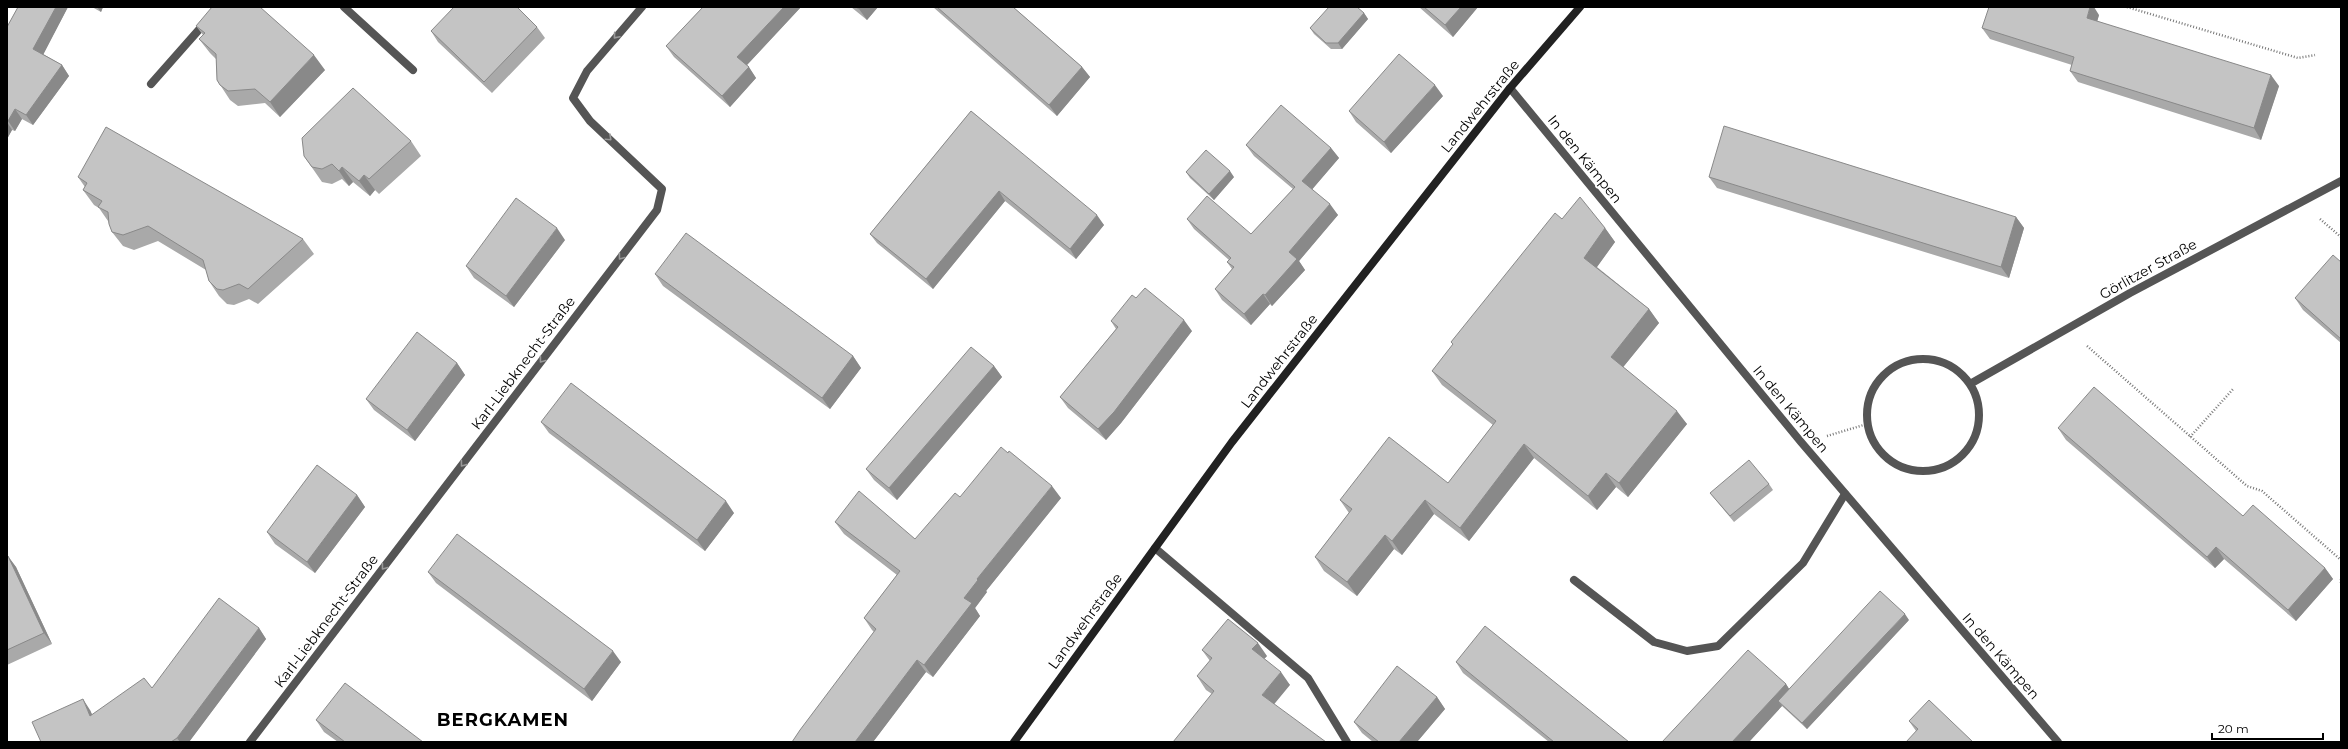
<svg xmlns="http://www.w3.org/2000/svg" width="2348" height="749" font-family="Montserrat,sans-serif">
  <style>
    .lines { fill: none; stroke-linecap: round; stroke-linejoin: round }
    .path { stroke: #777; stroke-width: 2.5; stroke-dasharray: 1 2; stroke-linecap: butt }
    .lane { stroke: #555; stroke-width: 8 }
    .street { stroke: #555; stroke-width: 8 }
    .secondary { stroke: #222; stroke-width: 8 }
    .wall { fill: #a9a9a9 }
    .shaded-wall { fill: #898989 }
    .building { fill: #c4c4c4; stroke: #898989 }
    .oneway { stroke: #999 }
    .labels { text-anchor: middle; stroke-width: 3.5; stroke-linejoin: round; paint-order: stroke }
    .street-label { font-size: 14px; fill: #000; stroke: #fff }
    .district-label { font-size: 18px; font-weight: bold; letter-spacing: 1px; fill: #000; stroke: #fff }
  </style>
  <rect width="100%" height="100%" fill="#fff"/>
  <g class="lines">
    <!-- path -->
    <path class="path" d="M2127 7 2298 58 2315 55
      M2320 219 2341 237
      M2087 346 2247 486 2262 491 2341 560
      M1827 436 1867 424
      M2190 437 2234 388
      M2341 579V585"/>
    <!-- lane -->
    <path class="lane" d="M344 7 413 70
      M151 84 219 7
      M1155 548 1308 678 1347 742
      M1574 580 1654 642 1687 651 1718 646 1803 563 1845 494"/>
    <!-- street -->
    <path class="street" d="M1510 88 1801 442 2058 742
      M1867 415a56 56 0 1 1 112 0a56 56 0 1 1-112 0Z
      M1970 384 2130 293 2341 181
      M250 742 657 210 662 189 590 121 573 98 587 71 642 7"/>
    <!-- secondary -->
    <path class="secondary" d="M1014 742 1232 442 1510 88 1580 7"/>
  </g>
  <!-- wall -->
  <path class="wall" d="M18 7H68L43 54 62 65 69 76 33 125 22 119 15 131 12 130 7 139V27Z
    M92 7H103L101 12Z
    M703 7H801L747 65 756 78 730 107 674 57 666 46Z
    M851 7H878L867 20Z
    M933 7H1013L1082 67 1090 77 1057 116Z
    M1419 7H1478L1453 37Z
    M1364 13 1368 19 1342 49H1331L1314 34 1310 28Z
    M2099 15 2097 21 2279 86 2261 140 2078 82 2070 71 2072 65 1990 39 1982 28Z
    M196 26 325 70 280 117 265 103 238 106 230 100 217 80 216 59 210 53 199 39 203 35Z
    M537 27 545 38 492 93 438 42 431 31Z
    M1443 96 1391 153 1356 122 1349 111Z
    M971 111 1104 225 1076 259 1005 201 933 289 877 243 870 234Z
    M411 141 421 156 379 194 375 190 370 196 353 182 349 186 342 179 332 184 322 182 304 156Z
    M1246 145 1331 148 1339 158 1312 189 1338 215 1299 261 1305 270 1272 306 1270 304 1251 325 1222 300 1215 289 1232 269 1227 262 1229 260 1194 229 1187 219 1251 234 1293 189 1254 156Z
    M1186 172 1234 177 1214 200 1190 178Z
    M78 177 303 239 314 254 258 304 249 299 234 305 227 304 219 296 209 281 206 270 158 241 134 250 123 246 112 232 108 221 99 208 94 205 83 190 85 187Z
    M1709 177 2016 217 2024 228 2009 278 1717 188Z
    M1562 219 1605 228 1615 242 1597 267 1649 309 1659 323 1623 367 1687 424 1628 497 1616 487 1597 510 1534 458 1469 541 1434 514 1402 555 1394 549 1357 596 1324 571 1315 557 1349 513 1340 500 1448 483 1493 425 1442 385 1432 371 1453 345 1451 342Z
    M565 240 514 307 474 278 466 266Z
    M2341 262V343L2303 310 2295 298Z
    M655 274 853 356 861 368 830 409 663 286Z
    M1111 321 1192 331 1121 423 1106 440 1068 408 1060 397 1116 329Z
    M457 363 465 375 415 441 374 410 366 399Z
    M994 366 1002 377 897 500 874 480 866 469Z
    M541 422 734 513 705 551 549 433Z
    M2058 428 2243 516 2325 568 2333 579 2296 621 2224 559 2215 568 2066 440Z
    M1769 484 1773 490 1734 522 1710 493Z
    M357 495 365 507 315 573 275 544 267 532Z
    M960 497 1061 498 986 591 987 592 975 608 980 616 933 677 926 672 873 742H792L874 632 872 630 864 618 897 575 844 534 835 522 915 539Z
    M7 556 16 567 52 644 7 665Z
    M428 572 621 662 592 701 436 583Z
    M1909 620 1807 729 1782 706 1749 742H1662L1786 684 1789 689Z
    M259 628 266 639 189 742H41L90 710 92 715 152 688Z
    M1202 650 1267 656 1264 659 1290 685 1212 694 1206 690 1197 676 1210 661Z
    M1456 662 1629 742H1549L1463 673Z
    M1437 697 1445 709 1417 742H1373L1362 733 1354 722Z
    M316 720 423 742H338L324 732Z
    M1909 721 1973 742 1916 731Z"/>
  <!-- shaded-wall -->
  <path class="shaded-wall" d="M56 7H68L41 59 33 49Z
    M97 7H103L101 12Z
    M784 7H801L745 67 737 57Z
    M861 7H878L867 20 859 9Z
    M1461 7H1478L1453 37 1445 25Z
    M2090 7H2094L2099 15 2095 29 2087 18Z
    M1364 13 1368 19 1342 49 1338 43Z
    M314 55 325 70 280 117 270 102Z
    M62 65 69 76 33 125 26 115Z
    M749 67 756 78 730 107 722 96Z
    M1082 67 1090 77 1057 116 1049 105Z
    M2271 75 2279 86 2261 140 2254 128Z
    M1435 85 1443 96 1391 153 1384 142Z
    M15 109 22 119 15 131 8 121Z
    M7 122 12 130 7 139Z
    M1331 148 1339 158 1310 192 1302 181Z
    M342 167 353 182 349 186 339 171Z
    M1230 171 1234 177 1214 200 1209 194Z
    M364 175 375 190 370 196 359 181Z
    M999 191 1005 201 933 289 926 279Z
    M1330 204 1338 215 1299 261 1305 270 1272 306 1265 295 1289 252Z
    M1097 215 1104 225 1076 259 1070 249Z
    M2016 217 2024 228 2009 278 2001 267Z
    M557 228 565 240 514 307 506 296Z
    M1605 228 1615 242 1594 271 1584 258Z
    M1263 294 1270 304 1251 325 1244 314Z
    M1649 309 1659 323 1620 371 1611 357Z
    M1184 320 1192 331 1121 423 1106 440 1098 429Z
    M853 356 861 368 830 409 822 398Z
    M457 363 465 375 415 441 407 430Z
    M994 366 1002 377 897 500 889 488Z
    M1677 411 1687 424 1628 497 1619 483Z
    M1524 444 1534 458 1469 541 1460 528Z
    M1606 473 1616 487 1597 510 1588 496Z
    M1052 486 1061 498 986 591 987 592 975 608 980 616 933 677 924 665 964 598 977 579Z
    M357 495 365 507 315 573 307 562Z
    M1425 500 1434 514 1402 555 1392 541Z
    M726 501 734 513 705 551 697 540Z
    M1385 535 1394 549 1357 596 1347 582Z
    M2216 547 2224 559 2215 568 2207 557Z
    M8 556 16 567 52 644 44 633Z
    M2325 568 2333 579 2296 621 2288 610Z
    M1905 614 1909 620 1807 729 1802 723Z
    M259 628 266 639 189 742H180L177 738Z
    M1258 643 1267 656 1261 662 1252 649Z
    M613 651 621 662 592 701 584 689Z
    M917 660 926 672 873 742H855Z
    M1281 672 1290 685 1271 708 1262 695Z
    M1786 684 1793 695 1778 701 1782 706 1749 742H1732Z
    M1437 697 1445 709 1417 742H1399Z
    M83 699 90 710 98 727 90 716Z"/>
  <!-- building -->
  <path class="building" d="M18 7H56L33 49 62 65 26 115 15 109 8 121H7V27Z
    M212 7H260L314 55 270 102 255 89 228 91 220 85 217 80 216 54 199 39 205 33 196 26Z
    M454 7H517L537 27 484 82 431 31Z
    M703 7H784L737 57 749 67 722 96 666 46Z
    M856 7H861L859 9Z
    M937 7H1013L1082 67 1049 105Z
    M1329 7H1357L1364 13 1338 43H1326L1310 28Z
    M1424 7H1461L1445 25Z
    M1989 7H2090L2087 18 2271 75 2254 128 2070 71 2074 57 1982 28Z
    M1399 54 1435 85 1384 142 1349 111Z
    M353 88 411 141 369 179 364 175 359 181 342 167 339 171 332 164 322 169 312 167 304 156 302 138Z
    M1281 105 1331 148 1302 181 1330 204 1289 252 1297 259 1265 295 1263 294 1244 314 1215 289 1234 267 1227 262 1231 258 1187 219 1207 196 1251 234 1295 187 1246 145Z
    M971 111 1097 215 1070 249 999 191 926 279 870 234Z
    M1724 126 2016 217 2001 267 1709 177Z
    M106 127 303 239 248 289 239 284 223 290 217 289 209 281 203 260 148 226 123 235 112 232 109 224 108 212 98 207 102 201 83 190 87 183 78 177Z
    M1206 150 1230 171 1209 194 1186 172Z
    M1580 197 1605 228 1584 258 1649 309 1611 357 1677 411 1619 483 1606 473 1588 496 1524 444 1460 528 1425 500 1392 541 1385 535 1347 582 1315 557 1352 509 1340 500 1389 437 1448 483 1496 421 1432 371 1453 344 1451 342 1555 213 1562 219Z
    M516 198 557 228 506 296 466 266Z
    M686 233 853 356 822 398 655 274Z
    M2333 255 2341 262V339L2295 298Z
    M1145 288 1184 320 1114 412 1098 429 1060 397 1118 327 1111 321 1132 295 1136 298Z
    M417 332 457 363 407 430 366 399Z
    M971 347 994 366 889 488 866 469Z
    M571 383 726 501 697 540 541 422Z
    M2094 387 2243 516 2253 505 2325 568 2288 610 2216 547 2207 557 2058 428Z
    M1001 447 1008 453 1009 451 1052 486 977 579 978 580 964 598 972 603 924 665 917 660 855 742H792L800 730 876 629 864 618 900 571 835 522 859 491 915 539 955 493 960 497Z
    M1749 460 1769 484 1730 516 1710 493Z
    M317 465 357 495 307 562 267 532Z
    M457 534 613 651 584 689 428 572Z
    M7 556H8L44 633 7 650Z
    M1880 591 1905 614 1802 723 1778 701Z
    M219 598 259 628 177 738 171 742H41L32 722 83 699 90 716 144 678 152 688Z
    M1228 619 1258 643 1252 649 1281 672 1262 695 1326 742H1173L1214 691 1197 676 1212 658 1202 650Z
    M1485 626 1629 742H1554L1456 662Z
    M1748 650 1786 684 1732 742H1662Z
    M1397 666 1437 697 1399 742H1379L1354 722Z
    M345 683 423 742H345L316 720Z
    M1929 700 1973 742H1906L1918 729 1909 721Z"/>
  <!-- one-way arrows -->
  <defs><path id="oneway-chevron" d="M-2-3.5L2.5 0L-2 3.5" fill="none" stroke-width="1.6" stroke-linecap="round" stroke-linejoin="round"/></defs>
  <g class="oneway">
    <use href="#oneway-chevron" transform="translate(616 36) rotate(131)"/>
    <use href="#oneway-chevron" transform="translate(609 138) rotate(43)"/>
    <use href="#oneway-chevron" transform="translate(621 257) rotate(127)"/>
    <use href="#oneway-chevron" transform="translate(542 360) rotate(127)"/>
    <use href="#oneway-chevron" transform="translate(463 464) rotate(127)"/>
    <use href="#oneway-chevron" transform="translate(384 567) rotate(127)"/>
  </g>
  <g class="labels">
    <!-- street labels -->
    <g class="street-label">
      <text transform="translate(1480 106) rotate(-51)" y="5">Landwehrstraße</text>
      <text transform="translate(1585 159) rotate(51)" y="5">In den Kämpen</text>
      <text transform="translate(2148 269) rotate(-29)" y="5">Görlitzer Straße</text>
      <text transform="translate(1279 361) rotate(-52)" y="5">Landwehrstraße</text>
      <text transform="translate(523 363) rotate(-53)" y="5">Karl-Liebknecht-Straße</text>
      <text transform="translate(1791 409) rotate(50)" y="5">In den Kämpen</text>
      <text transform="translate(326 621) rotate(-53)" y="5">Karl-Liebknecht-Straße</text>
      <text transform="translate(1085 621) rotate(-54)" y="5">Landwehrstraße</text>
      <text transform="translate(2001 656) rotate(49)" y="5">In den Kämpen</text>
    </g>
    <!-- district labels -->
    <g class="district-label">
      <text x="503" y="726">BERGKAMEN</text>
    </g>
  </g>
  <!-- border -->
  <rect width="2348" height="749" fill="none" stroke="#000000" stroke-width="16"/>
  <!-- scale -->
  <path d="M2212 733v6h111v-6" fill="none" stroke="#000000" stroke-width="2"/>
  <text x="2218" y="733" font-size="12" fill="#000000" stroke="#ffffff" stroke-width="3" paint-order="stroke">20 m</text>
</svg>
